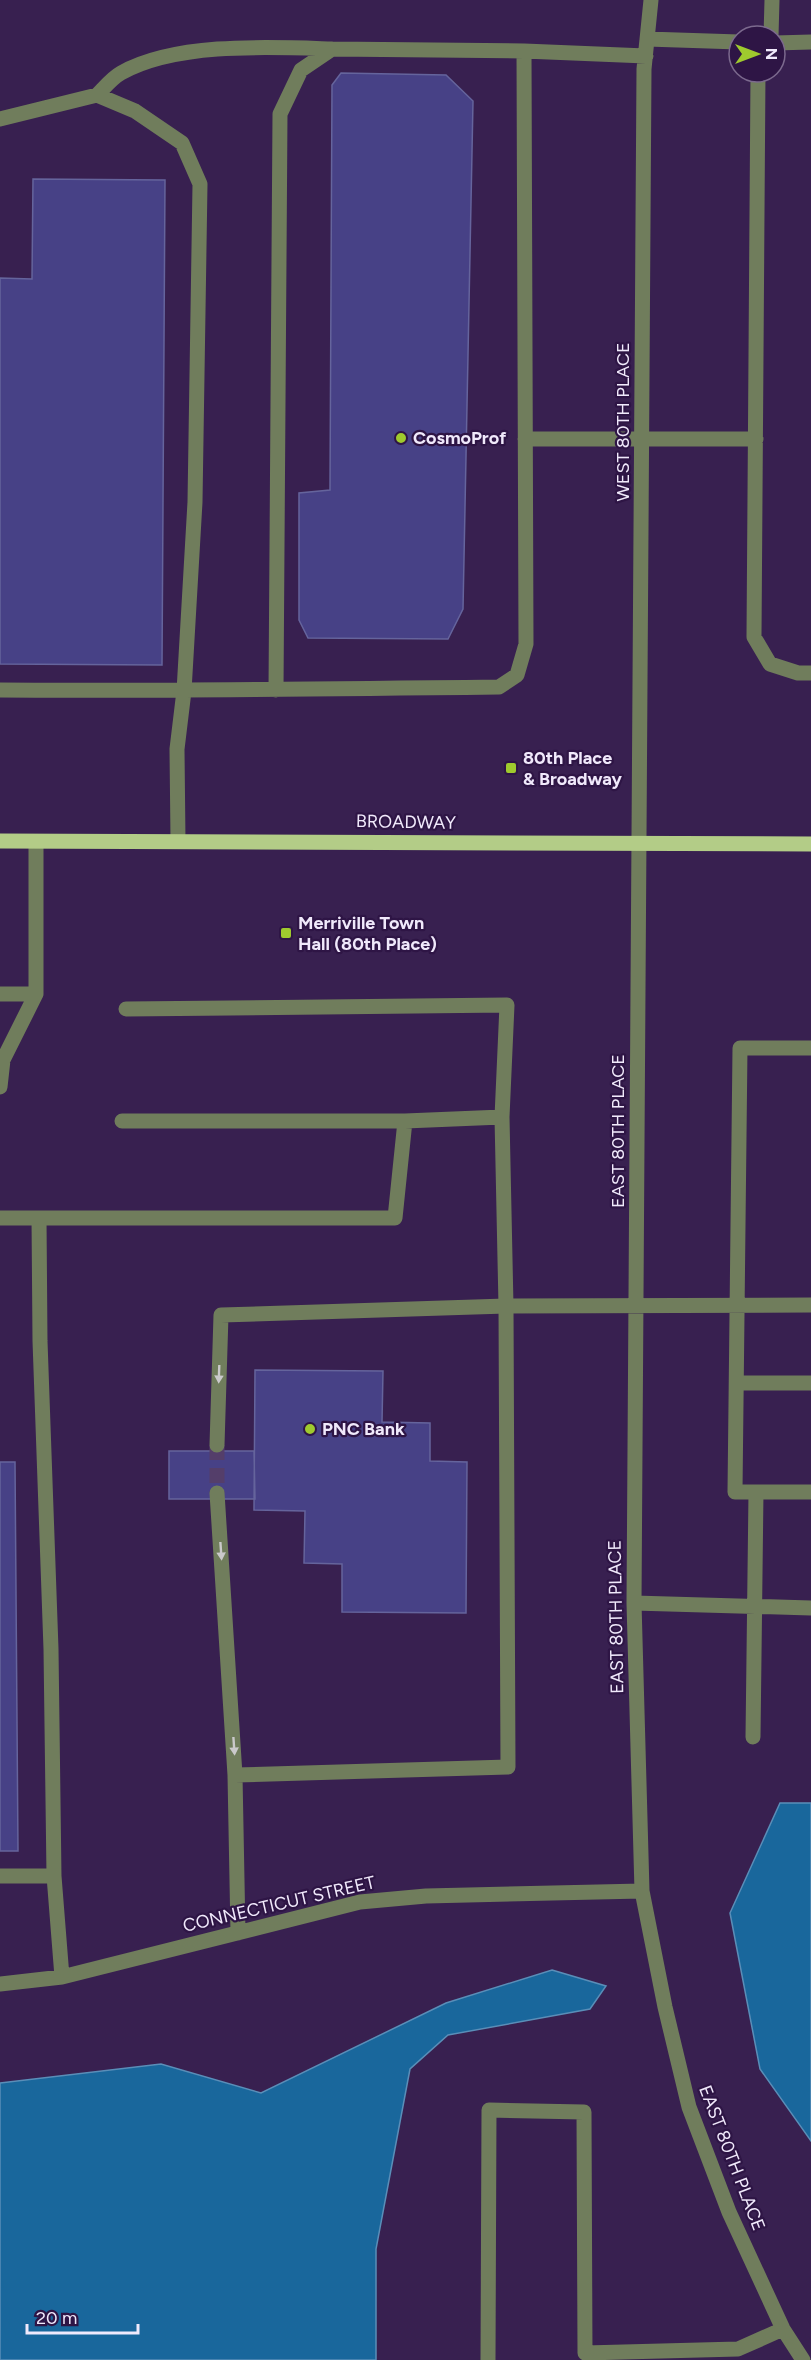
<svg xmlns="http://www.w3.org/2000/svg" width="811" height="2360" font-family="Figtree,sans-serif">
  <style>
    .water { fill: #19679c; stroke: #5a8eb8; stroke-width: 1.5 }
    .building { fill: #474186; stroke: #65649c; stroke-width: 1.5 }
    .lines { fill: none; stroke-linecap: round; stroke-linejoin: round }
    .minor-tunnel { stroke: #543e6a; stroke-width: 15; stroke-dasharray: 15 8; stroke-linecap: butt }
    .minor { stroke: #707d5c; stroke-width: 15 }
    .major { stroke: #b3cc87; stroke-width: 15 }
    .oneway { fill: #cac9cb }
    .poi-dot { fill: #9fca2e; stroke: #2e1545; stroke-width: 2 }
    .labels { text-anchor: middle; stroke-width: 4.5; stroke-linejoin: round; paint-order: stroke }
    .street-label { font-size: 18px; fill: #f0e9fb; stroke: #2e1545 }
    .poi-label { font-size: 18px; font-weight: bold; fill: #f0e9fb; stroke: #2e1545; text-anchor: start }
  </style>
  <rect width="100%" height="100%" fill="#382050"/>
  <!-- water -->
  <path class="water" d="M780 1803H811V2141L760 2069 730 1913Z
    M552 1970 606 1986 590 2009 448 2035 410 2069 376 2249V2360H0V2083L161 2064 261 2093 446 2003Z"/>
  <!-- building -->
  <path class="building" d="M341 73 446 75 473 101 463 609 448 639 308 638 299 620V493L330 490 332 85Z
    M33 179 165 180 162 665 0 664V278L32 279Z
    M255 1370 383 1371 382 1422 430 1423V1461L467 1462 466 1613 342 1612V1564L304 1563 305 1511 254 1510Z
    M169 1451H254L255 1499H169Z
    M0 1462H15L18 1851H0Z"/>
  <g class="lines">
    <!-- minor-tunnel -->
    <path class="minor-tunnel" d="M217 1445V1493"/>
    <!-- minor -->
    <path class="minor" d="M651 0 644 69 634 1603 642 1891 665 2007 689 2107 729 2212 783 2329 803 2360
      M771 36 772 0
      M647 39 739 42
      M775 43 811 42
      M524 51 646 56
      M758 72 754 637 770 664 798 673H811
      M97 95C104 88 112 78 121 73 176 42 269 47 332 49
      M0 119 97 95 135 111 182 143 200 184 195 502 184 691 177 749 178 840
      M525 439H756
      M0 690C166 691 333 689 499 687L517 675 526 644 524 51 332 49 301 70 280 114 276 690
      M0 994H36V842
      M126 1009 507 1005 502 1117
      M811 1048H740L735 1492H811
      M0 1087 3 1060 36 994
      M122 1121H405
      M0 1218H395L405 1121 502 1117 506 1306 811 1305
      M39 1218 40 1341 51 1649 54 1876 62 1977
      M737 1383H811
      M217 1445 221 1315 506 1306 508 1767 235 1775 238 1933
      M217 1493 235 1775
      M634 1603 811 1608
      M753 1737 756 1492
      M0 1876H54
      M0 1984 62 1977 360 1902 426 1896 642 1891
      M488 2360 489 2110 584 2112 585 2353 738 2349 783 2329"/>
    <!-- major -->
    <path class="major" d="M0 841 811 844"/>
  </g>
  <!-- one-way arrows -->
  <defs><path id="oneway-solid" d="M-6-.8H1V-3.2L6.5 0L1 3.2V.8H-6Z" transform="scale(1.5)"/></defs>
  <g class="oneway">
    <use href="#oneway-solid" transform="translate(219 1374) rotate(92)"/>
    <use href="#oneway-solid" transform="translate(221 1551) rotate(86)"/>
    <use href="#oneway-solid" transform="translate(234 1746) rotate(86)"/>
  </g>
  <!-- markers -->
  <g class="poi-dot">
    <circle cx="401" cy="438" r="6"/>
    <rect x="505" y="762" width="12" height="12" rx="3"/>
    <rect x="280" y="927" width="12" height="12" rx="3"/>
    <circle cx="310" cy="1429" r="6"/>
  </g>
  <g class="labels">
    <!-- street labels -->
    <g class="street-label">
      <text transform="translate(623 422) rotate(-90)" y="6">WEST 80TH PLACE</text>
      <text transform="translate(406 822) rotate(1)" y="6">BROADWAY</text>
      <text transform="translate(618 1131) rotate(-90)" y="6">EAST 80TH PLACE</text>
      <text transform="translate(616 1617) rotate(-91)" y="6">EAST 80TH PLACE</text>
      <text transform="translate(279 1904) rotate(-13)" y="6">CONNECTICUT STREET</text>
      <text transform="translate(732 2158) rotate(69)" y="6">EAST 80TH PLACE</text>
    </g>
    <!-- poi labels -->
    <g class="poi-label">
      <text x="413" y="444">CosmoProf</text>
      <text x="523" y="764">80th Place<tspan x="523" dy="21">&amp; Broadway</tspan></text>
      <text x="298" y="929">Merriville Town<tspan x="298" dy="21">Hall (80th Place)</tspan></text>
      <text x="322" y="1435">PNC Bank</text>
    </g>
  </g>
  <!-- north arrow -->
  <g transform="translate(757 54) rotate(90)"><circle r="28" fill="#2e1545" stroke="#7c6a8e" stroke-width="1.5"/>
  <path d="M0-4.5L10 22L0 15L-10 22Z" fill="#9fca2e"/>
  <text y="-9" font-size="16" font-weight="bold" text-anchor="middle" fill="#f0e9fb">N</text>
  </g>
  <!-- scale -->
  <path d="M27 2324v9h111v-9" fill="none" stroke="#f0e9fb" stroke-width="3"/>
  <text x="36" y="2324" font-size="18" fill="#f0e9fb" stroke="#2e1545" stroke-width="4.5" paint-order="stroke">20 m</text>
</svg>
